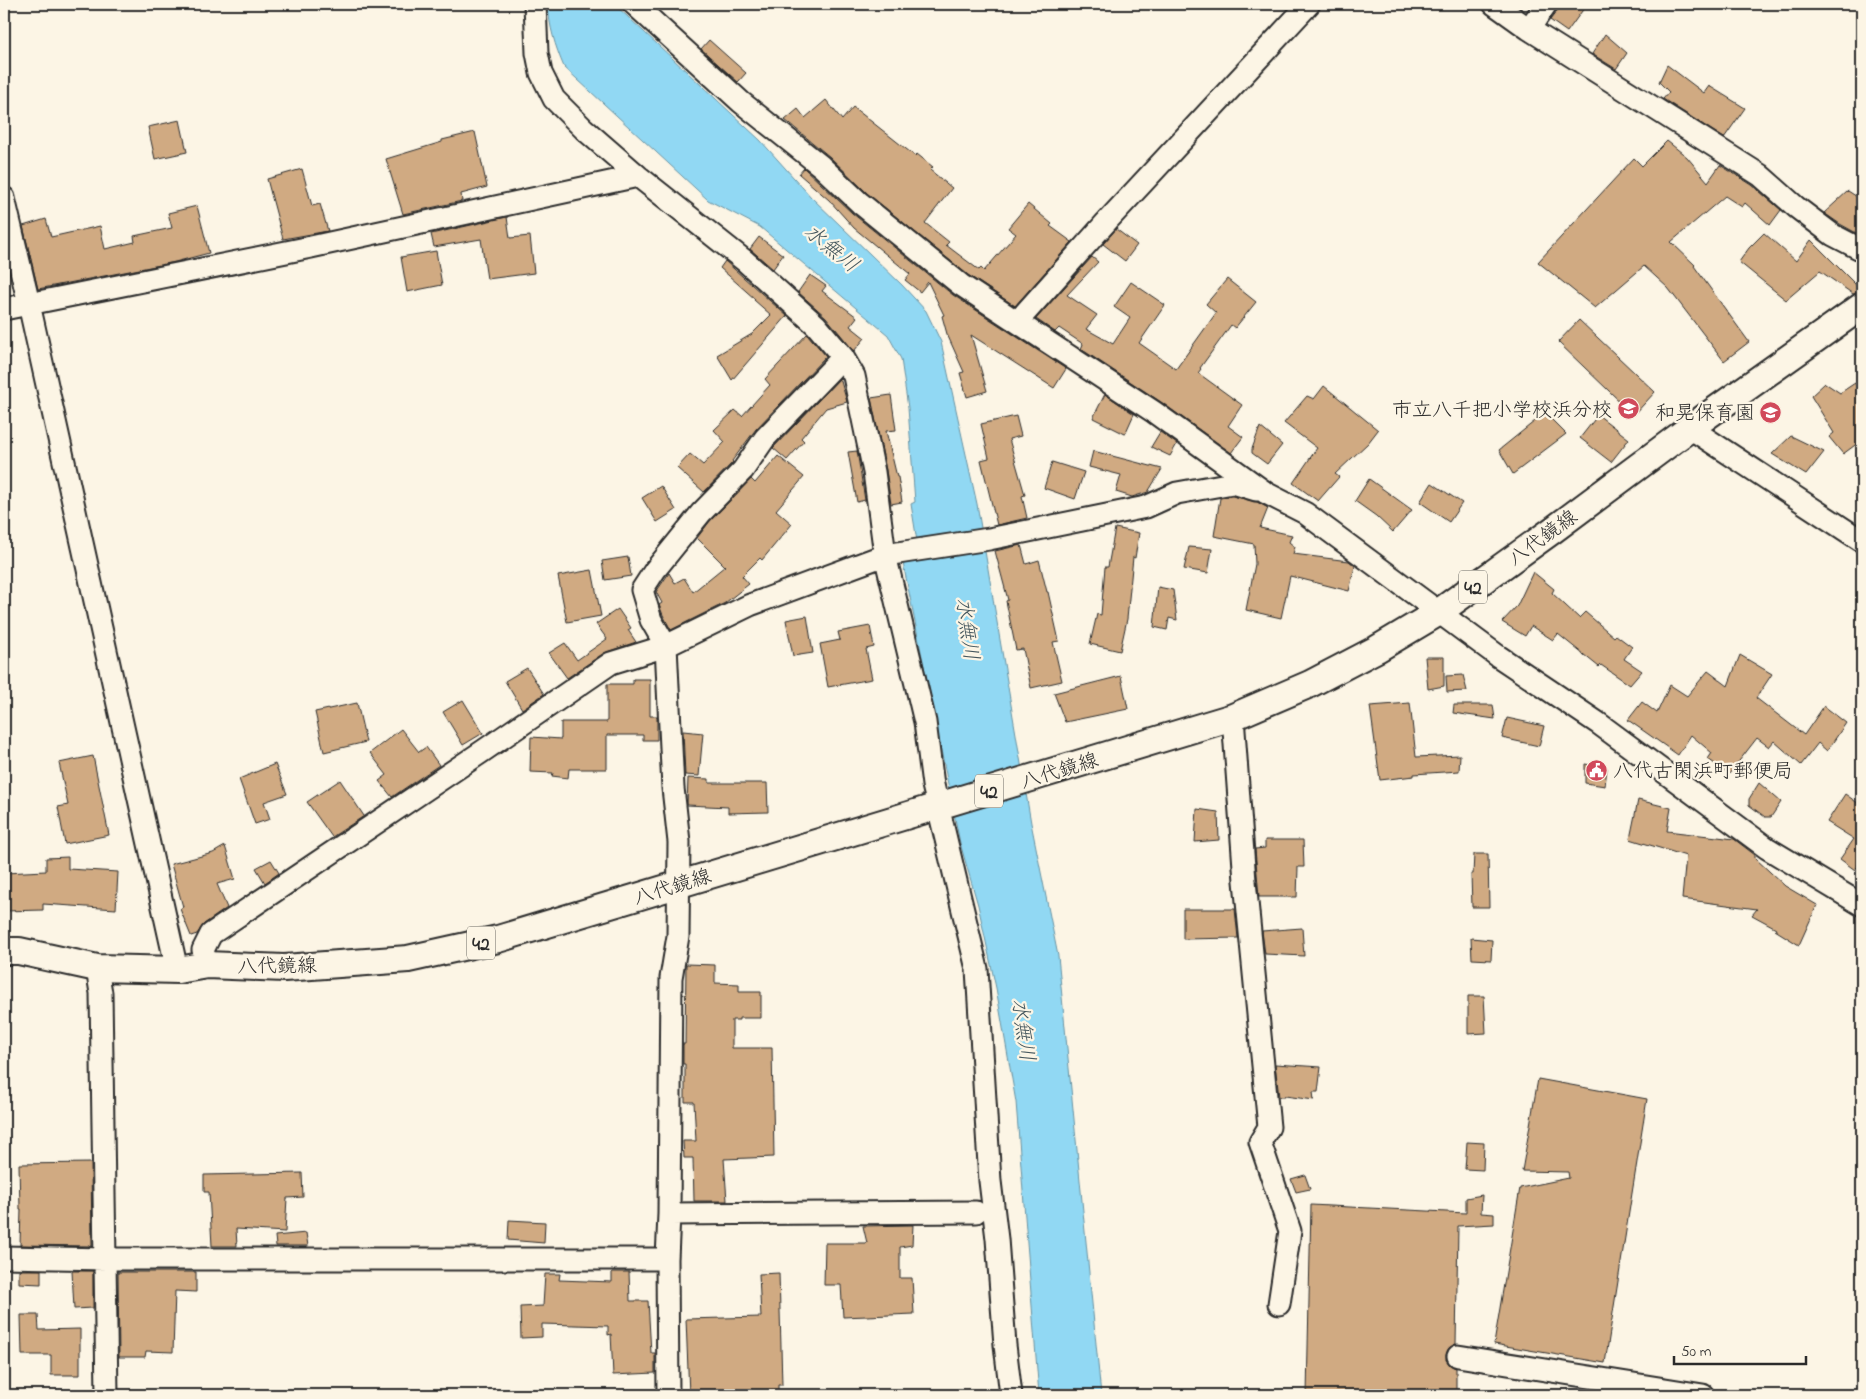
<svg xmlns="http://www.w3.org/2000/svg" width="1866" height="1399" font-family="'Indie Flower','Klee One',sans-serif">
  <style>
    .water { fill: #91d8f3; stroke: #6893a3 }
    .building { fill: #d0aa82; stroke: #2b2b2b }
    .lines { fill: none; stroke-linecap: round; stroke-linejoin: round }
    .minor-casing { stroke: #2b2b2b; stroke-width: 25 }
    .major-casing { stroke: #2b2b2b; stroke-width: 30 }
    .minor { stroke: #fcf5e5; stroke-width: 21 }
    .major { stroke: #fcf5e5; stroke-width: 26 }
    .labels { text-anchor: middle; stroke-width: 4.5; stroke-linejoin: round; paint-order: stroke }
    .shield { fill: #fcf5e5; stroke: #6a6863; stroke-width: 1 }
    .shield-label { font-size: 19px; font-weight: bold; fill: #2b2b2b }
    .poi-label { font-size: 20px; fill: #2b2b2b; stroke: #fcf5e5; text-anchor: end }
    .street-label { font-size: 20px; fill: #2b2b2b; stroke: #fcf5e5 }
    .water-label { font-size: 21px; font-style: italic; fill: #44565d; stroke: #fcf5e5 }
  </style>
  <rect width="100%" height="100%" fill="#fcf5e5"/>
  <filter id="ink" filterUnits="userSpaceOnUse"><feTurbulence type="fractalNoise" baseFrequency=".02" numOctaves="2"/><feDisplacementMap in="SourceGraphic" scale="10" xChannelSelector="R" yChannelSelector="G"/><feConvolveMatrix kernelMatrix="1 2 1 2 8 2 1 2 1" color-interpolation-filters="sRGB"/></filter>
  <g filter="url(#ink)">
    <!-- water -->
    <path class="water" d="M548 4H614L760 140 811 197 902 285 926 311 941 342 977 504 1031 823 1058 956 1101 1395H1039L1016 1102 996 988 978 905 960 843 903 563 920 560 911 504 915 502 908 408 901 359 888 335 760 227 708 200 564 67C555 46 549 26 548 4Z"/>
    <!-- building -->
    <path class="building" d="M1558 4H1587L1567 32 1550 20 1557 11Z
      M1605 34 1627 53 1616 69 1592 54Z
      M709 40 746 73 738 82 701 49Z
      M1667 65 1704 93 1709 86 1745 108 1724 138 1663 99 1669 92 1659 82Z
      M826 100 842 120 853 107 915 156 917 154 933 167 930 170 952 188 925 223 949 242 946 245 979 270 981 268 984 271 1016 234 1008 228 1028 204 1052 224 1050 226 1072 242 1015 306 968 275 868 194 830 157 785 120 798 109 805 118Z
      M180 120 187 152 155 159 148 127Z
      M475 132 487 187 461 194 462 201 403 214 386 159 442 142V140Z
      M1667 141 1687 157 1708 182 1720 165 1752 185 1781 210 1770 225 1745 203 1742 207 1725 196 1671 242 1695 265 1694 266 1749 342 1724 361 1668 288 1644 266 1595 308 1538 262 1634 158 1642 166Z
      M804 168 852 213 953 295 1066 369 1054 388 971 335 987 391 967 397 960 373 964 372 947 334 942 316 944 315 928 282 920 292 905 280 910 274 854 228 829 200 799 174Z
      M302 169 312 206 320 204 328 231 283 239 267 179Z
      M1848 191 1862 200V232L1860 235 1840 224 1824 213Z
      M197 206 209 253 175 262 38 289 23 226 46 219 51 237 100 226 105 249 135 242 134 236 172 228 168 213Z
      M507 217 510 238 530 236 534 273 487 279 481 239 434 247 431 234Z
      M1116 229 1137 245 1125 261 1103 244Z
      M1764 233 1796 261 1811 240 1862 291 1853 294 1820 271 1786 300 1739 262 1749 248Z
      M759 237 783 255 773 269 750 249Z
      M436 251 442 285 407 292 401 257Z
      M1092 257 1098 262 1067 295 1097 315 1086 329 1113 344 1130 318 1114 307 1131 282 1165 305 1139 343 1176 369 1216 313 1206 304 1227 279 1256 302 1235 328 1231 325 1200 368 1201 369 1198 373 1242 405 1228 426 1243 437 1231 453 1161 402 1081 349 1083 344 1059 328 1055 332 1036 319Z
      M725 261 787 316 732 380 717 355 752 334 771 315 754 300 755 299 720 268Z
      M810 275 826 286 822 291 857 317 850 326 865 338 854 351 826 317 798 292Z
      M1579 320 1655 392 1634 415 1558 342Z
      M807 334 826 356 756 429 732 461 733 462 704 492 677 468 690 454 703 465 725 442 714 430 735 410 742 416 770 385 765 379Z
      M840 378 847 402 826 408 801 438 804 441 787 460 773 448Z
      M1825 383 1840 393 1855 383 1862 394V440L1843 454 1829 437 1834 433 1811 396Z
      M1324 386 1378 430 1368 443 1335 474 1339 477 1318 501 1293 483 1317 448 1284 423 1307 396 1314 399Z
      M1105 394 1134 414 1125 434 1093 418Z
      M891 395 896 430 886 431 897 477H898L902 502 891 504 886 470 871 398Z
      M1545 413 1566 434 1513 474 1499 450Z
      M1598 415 1629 439 1611 462 1580 438Z
      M1016 416 1021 436 1009 439 1025 495 1022 496 1027 518 997 525 981 460 989 458 981 424Z
      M1260 427 1282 445 1267 464 1252 453V449Z
      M1160 432 1177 444 1170 456 1151 447Z
      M1791 436 1824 452 1806 475 1772 454Z
      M857 451 865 500 857 502 848 452Z
      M1093 451 1162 469 1148 492 1132 497 1116 492 1121 475 1089 467Z
      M778 456 804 477 776 510 792 524 762 560 760 558 742 576 749 584 725 603 671 630 663 615 659 605 662 603 656 592 669 573 675 583 684 578 693 592 725 566 697 538 710 521 751 479 755 483Z
      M1052 462 1084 472 1075 499 1044 488Z
      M1369 479 1412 510 1393 532 1376 516 1355 501Z
      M1432 483 1462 503 1449 522 1420 502Z
      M661 486 676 510 657 522 642 498Z
      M1232 496 1257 502 1268 508 1260 528 1292 535 1289 542 1295 547 1293 554 1349 561 1355 566 1349 591 1290 576 1281 618 1246 610 1255 564 1254 544 1214 536 1220 498Z
      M1115 528 1139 533 1135 558 1133 557 1127 619 1120 651 1090 644 1097 614 1101 615 1105 567H1108Z
      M1021 545 1026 564 1039 560 1047 592H1048L1059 641 1053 642 1062 681 1031 688 1023 649 1016 650 1006 601 1008 600 995 551Z
      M1189 547 1212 549 1208 573 1184 569Z
      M628 557 631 576 605 580 602 561Z
      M592 570 601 616 567 622 558 576Z
      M1533 572 1554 589 1552 593 1579 618 1585 612 1614 637 1616 635 1632 647 1624 659 1642 671 1630 685 1601 665 1599 667 1558 634 1553 640 1531 626 1525 636 1502 622 1517 606Z
      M1158 587 1173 590 1177 620 1169 618 1167 630 1154 627Z
      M618 609 631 628 628 630 636 642 604 653 567 678 549 653 565 643 577 660 607 639 596 624Z
      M807 616 813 653 793 656 786 620Z
      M870 626 874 647 866 649 872 679 828 687 820 644 840 640 838 632Z
      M1740 655 1772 674 1756 698 1804 735 1824 706 1846 723 1827 751 1818 743 1801 765 1774 741 1769 747 1757 738 1729 774 1708 759 1712 753 1691 735 1678 755 1628 720 1642 702 1657 713 1670 685 1687 696 1708 671 1728 686Z
      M1425 657H1444V686L1428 689Z
      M527 668 544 694 522 709 505 681Z
      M1463 675 1467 691 1447 692 1446 676Z
      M1121 676 1128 709 1065 722 1054 693Z
      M633 679H650V716H657V740H643V735H607V769H569L568 778 552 776 553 773 530 772 531 737 561 739V722H607V684H633Z
      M463 700 483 733 463 745 443 712Z
      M357 703 366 742 324 752 315 712Z
      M1410 703 1416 757 1460 755 1459 771 1414 774V776L1380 780 1370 706Z
      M1454 705H1493L1495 719 1453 713Z
      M1507 718 1544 726 1539 746 1502 738Z
      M401 729 419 752 426 747 439 765 392 797 379 781 387 775 370 753Z
      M683 731 703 733 699 776 685 775Z
      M93 756 109 835 65 844 58 807 68 805 59 763Z
      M275 764 287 794 264 802 270 819 255 824 239 779Z
      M1585 764 1607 768 1605 786 1585 783Z
      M688 778 709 779V783H767L768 812 728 813V807L687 805Z
      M340 780 364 816 332 837 307 802Z
      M1759 783 1781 802 1771 817H1765L1749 805V799Z
      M1845 794 1862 806V858L1855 870 1840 859 1854 839 1827 822Z
      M1638 800 1671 808 1667 831 1734 839 1755 855V858L1785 886 1817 905 1799 945 1775 930 1776 928 1752 915 1757 909 1682 899 1686 856 1630 839Z
      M1197 809 1218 812 1219 840 1195 842Z
      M1265 840H1303L1304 867H1298L1297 897H1259L1255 849 1265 848Z
      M225 846 235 879 217 884 227 908 204 924 197 934 191 936 180 909 183 907 171 864 213 853Z
      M1474 854H1488L1489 907H1472L1471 874H1473Z
      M68 857V869L118 872 116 909 43 904V910L4 911V873L46 871V858Z
      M271 860 279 873 265 883 256 868Z
      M1183 909H1235L1238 938 1183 939Z
      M1302 928 1304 956 1265 954 1262 931Z
      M1471 938 1492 940 1491 960 1472 959Z
      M686 964 715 965V983L739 984V992H761V1018H739V1020H732V1048H772L774 1157 724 1159 727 1201H694L693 1158H684L683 1141H696L694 1102H685V1064H683V1044H685Z
      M1468 996H1484L1486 1033 1468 1034Z
      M1275 1064 1321 1067 1318 1092H1313L1314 1100 1285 1096V1097H1279Z
      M1538 1079 1647 1099 1605 1363 1494 1344 1520 1188 1569 1178 1568 1172 1522 1171Z
      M1467 1142 1484 1143 1483 1170 1465 1169Z
      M91 1163 92 1246 20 1245 21 1209H20L19 1164Z
      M302 1173 303 1197 287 1198 285 1232 236 1229 237 1246H212L209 1192H204V1175Z
      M1305 1175 1310 1189 1296 1192 1291 1179Z
      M1482 1195 1481 1213 1494 1214V1224L1458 1226 1456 1344 1449 1348 1446 1355V1360L1450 1365 1456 1368V1395H1307L1311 1205 1466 1213V1198Z
      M509 1220 545 1222 544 1243 508 1240Z
      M913 1225 912 1245 900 1247V1278H912L914 1314 843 1317 841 1285H824L825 1243H867L863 1226Z
      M306 1233 308 1246H276L275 1236Z
      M19 1270H41V1284L19 1283Z
      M72 1271H93V1308L74 1309Z
      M118 1272H196V1292L175 1291 173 1352 146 1351 145 1357H119Z
      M612 1272H629L630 1301H648L651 1353H655V1373L613 1375 611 1334 608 1335V1326L542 1324V1337L521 1338 520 1307 543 1306 545 1274H560L559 1280 612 1282Z
      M779 1273 782 1385H778V1395H689L686 1319 761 1317 759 1274Z
      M21 1315H38L39 1330 80 1329V1375H51V1355H22Z"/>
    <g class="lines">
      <defs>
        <path id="minor" d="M535 4 537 53 541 73 554 99 584 129 638 176 745 261 816 325 843 357 854 376 874 472 885 555 925 722 933 785 977 969 990 1181 997 1239 1005 1345 1011 1395
          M634 4 741 102 821 166 860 203 961 285 1154 412 1266 493 1305 513 1498 656 1598 723 1767 848 1862 905
          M1494 4 1529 29 1760 175 1796 207 1833 235 1862 250
          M1529 29 1546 4
          M4 198 29 304 175 961 178 970
          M4 309 311 247 638 176
          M1017 322 1109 219 1309 4
          M1690 428 1862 541
          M1233 717 1245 881 1269 1127 1260 1142 1290 1231 1279 1304
          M207 965 203 950 211 934 483 751 611 663 666 646 750 605 885 555 989 539 1146 507 1177 493 1233 483 1256 490
          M97 968 101 993 107 1395
          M669 1214 976 1212
          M4 1257 106 1259H667
          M1458 1356 1703 1395
          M668 1395 667 1259 669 1214 671 978 678 936 679 842 673 788 666 646 651 620 642 590 655 570 701 513 743 470 765 438 843 357"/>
        <path id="major" d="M4 951H19L97 968 178 970 207 965 284 968 408 959 498 939 1233 717 1310 684 1377 649 1439 612 1553 530 1690 428 1862 306"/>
      </defs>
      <!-- minor casing -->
      <use href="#minor" class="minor-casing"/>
      <!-- major casing -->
      <use href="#major" class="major-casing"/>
      <!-- minor -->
      <use href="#minor" class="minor"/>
      <!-- major -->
      <use href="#major" class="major"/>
    </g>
  </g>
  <!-- icons -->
  <defs>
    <symbol id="school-disc" viewBox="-11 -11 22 22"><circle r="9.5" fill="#d1495b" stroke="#fcf5e5"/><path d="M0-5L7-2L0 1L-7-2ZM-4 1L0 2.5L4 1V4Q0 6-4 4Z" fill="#fff"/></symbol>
    <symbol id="civic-disc" viewBox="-11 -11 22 22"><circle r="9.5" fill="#d1495b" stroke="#fcf5e5"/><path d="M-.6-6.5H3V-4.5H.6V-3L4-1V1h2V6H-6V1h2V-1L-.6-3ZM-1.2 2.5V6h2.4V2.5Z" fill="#fff"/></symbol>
  </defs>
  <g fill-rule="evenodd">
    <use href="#school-disc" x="1616" y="396" width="25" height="25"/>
    <use href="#school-disc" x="1758" y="400" width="25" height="25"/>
    <use href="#civic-disc" x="1584" y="758" width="25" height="25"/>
  </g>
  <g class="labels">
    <!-- shield labels -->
    <g class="shield">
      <rect x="1459" y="570.5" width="28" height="33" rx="4"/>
      <rect x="975" y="774.5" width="28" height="33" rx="4"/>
      <rect x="467" y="926.5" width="28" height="33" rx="4"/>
    </g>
    <g class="shield-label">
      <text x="1473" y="594">42</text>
      <text x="989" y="798">42</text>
      <text x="481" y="950">42</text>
    </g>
    <!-- poi labels -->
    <g class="poi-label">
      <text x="1612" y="416">市立八千把小学校浜分校</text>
      <text x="1755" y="419">和晃保育園</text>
      <text x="1613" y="777" text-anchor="start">八代古閑浜町郵便局</text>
    </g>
    <!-- street labels -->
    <g class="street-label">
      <text transform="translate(1542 537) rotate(-36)" y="7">八代鏡線</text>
      <text transform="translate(1059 770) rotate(-17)" y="7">八代鏡線</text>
      <text transform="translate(672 886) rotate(-17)" y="7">八代鏡線</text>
      <text transform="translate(277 965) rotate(-1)" y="7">八代鏡線</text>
    </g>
    <!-- water labels -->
    <g class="water-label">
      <text transform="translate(832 248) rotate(39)" y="7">水無川</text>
      <text transform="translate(968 629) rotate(82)" y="7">水無川</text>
      <text transform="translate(1024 1030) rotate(82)" y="7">水無川</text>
    </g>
  </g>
  <!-- margin -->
  <rect width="1866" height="1399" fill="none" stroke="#fcf5e5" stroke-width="20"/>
  <rect x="10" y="10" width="1846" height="1379" fill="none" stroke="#2b2b2b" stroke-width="2" filter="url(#ink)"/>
  <!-- scale -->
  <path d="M1674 1356v8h132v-8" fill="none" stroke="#2b2b2b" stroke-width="2.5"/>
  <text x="1681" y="1356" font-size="15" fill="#2b2b2b" stroke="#fcf5e5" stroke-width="4" paint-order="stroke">50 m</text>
</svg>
